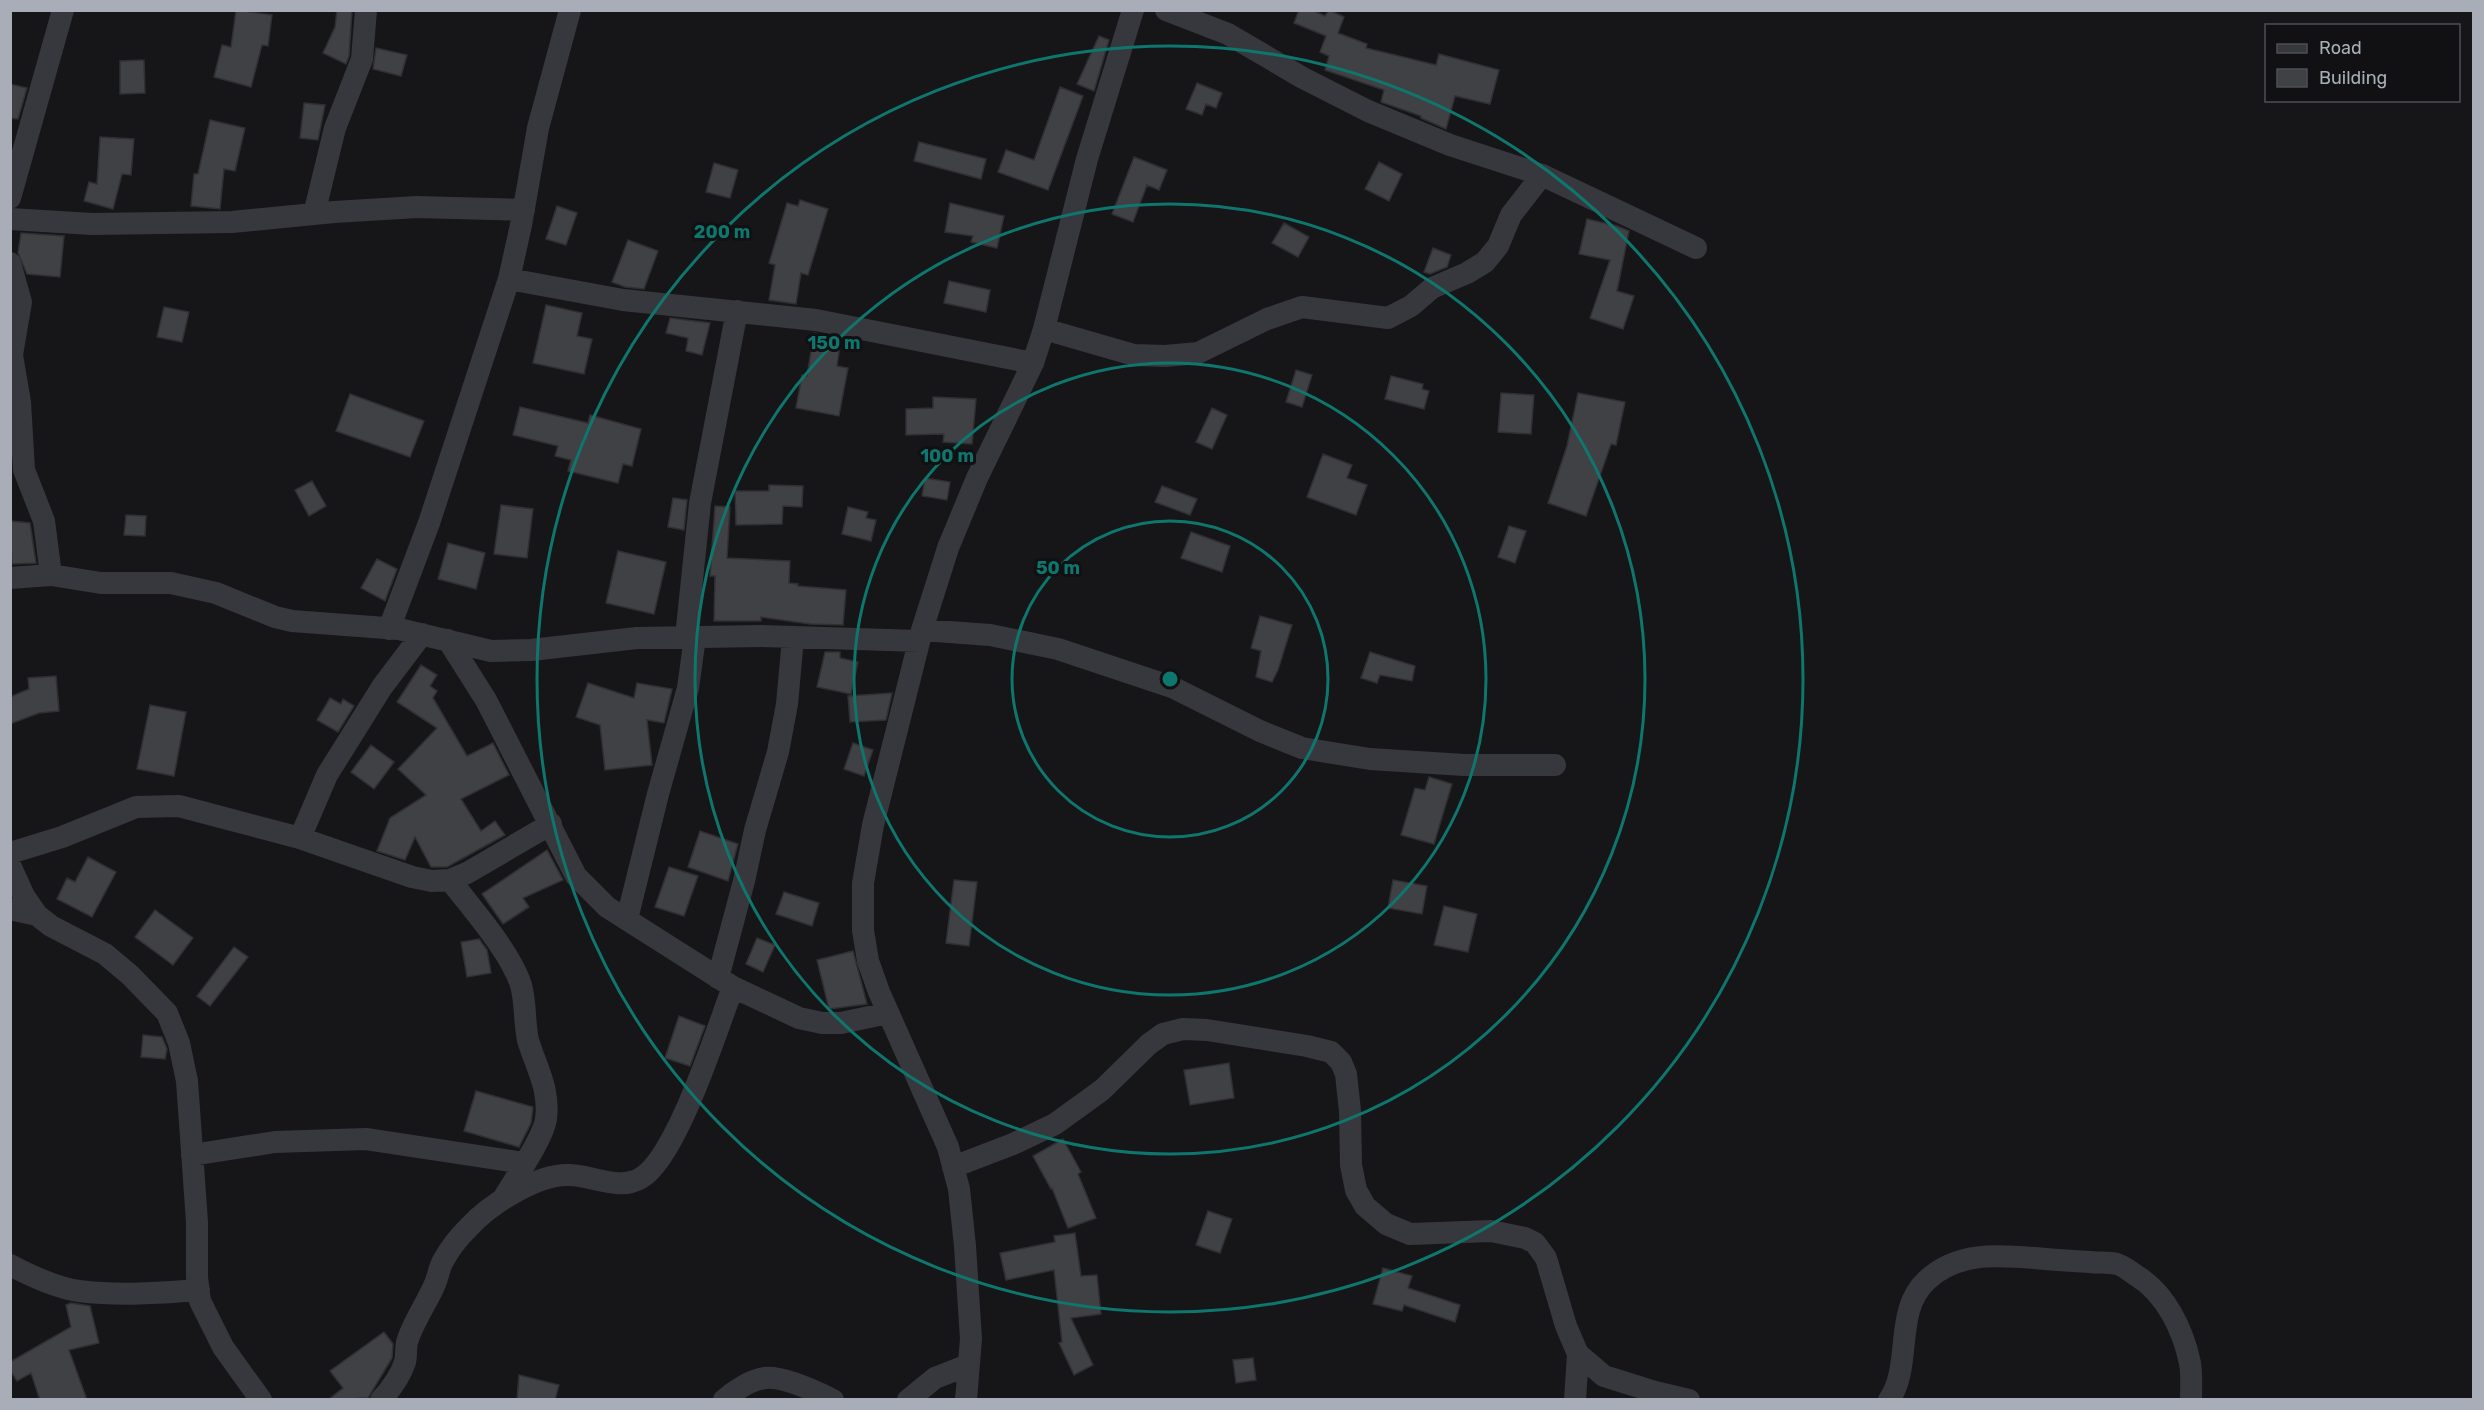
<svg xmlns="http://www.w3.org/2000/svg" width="2484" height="1410" font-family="Rubik,sans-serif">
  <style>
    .building { fill: #404145; stroke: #303034; stroke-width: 1.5 }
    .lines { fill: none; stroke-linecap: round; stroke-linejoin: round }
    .minor { stroke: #37383d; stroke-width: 22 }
    .ring { fill: none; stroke: #0f766e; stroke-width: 3 }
    .centre { fill: #0f766e; stroke: #111113; stroke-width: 3 }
    .ring-label { font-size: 18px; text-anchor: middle; font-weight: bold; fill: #0f766e; stroke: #111113; stroke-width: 6; stroke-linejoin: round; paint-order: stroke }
  </style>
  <rect width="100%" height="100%" fill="#161618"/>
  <!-- building -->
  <path class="building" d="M236 10 272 15 268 46 262 45 251 87 214 77 222 45 231 47Z
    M337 10H352L349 56 346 64 323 53 335 27Z
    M1299 10H1312L1325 16 1329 10 1344 17 1338 33 1367 44 1366 48 1436 65 1439 54 1499 70 1490 104 1455 96 1446 129 1421 118V116L1381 102 1384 90 1325 70 1329 56 1320 52 1326 36 1294 23Z
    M1099 36 1109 40 1094 91 1077 84Z
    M376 48 407 55 401 76 373 69Z
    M144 60 145 93 120 94V61Z
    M1197 83 1222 93 1216 108 1206 104 1202 115 1186 109Z
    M10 84 27 88 18 119 10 118Z
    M1060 87 1083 96 1048 190 998 172 1006 150 1034 160Z
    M304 103 325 105 318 140 300 138Z
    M210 120 245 128 235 171 224 169 220 209 191 206 194 174H198Z
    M100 137 134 139 131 175 122 174 113 209 84 201 89 182 97 184Z
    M919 142 986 159 981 179 914 161Z
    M1134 157 1167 170 1159 190 1147 185 1133 222 1112 214Z
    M1379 162 1402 174 1389 201 1365 189Z
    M714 163 738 170 730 198 706 192Z
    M800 200 828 209 808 275 801 273 796 304 769 300 775 265 769 263 787 203 798 206Z
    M950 203 1004 216 997 248 971 242 973 236 945 232Z
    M557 206 577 213 566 245 546 239Z
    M1587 219 1617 226 1629 231 1617 291 1634 296 1623 329 1590 318 1610 260 1579 254Z
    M1284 223 1309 237 1298 257 1272 243Z
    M21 233 64 236 60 277 27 274 18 253Z
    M628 240 658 251 644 289 625 287 612 282Z
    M1433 248 1451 255 1447 267 1430 274 1424 272Z
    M949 281 990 290 986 312 944 303Z
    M546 305 582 313 577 336 592 339 584 374 533 363Z
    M164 307 189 312 182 342 157 337Z
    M670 318 710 323 702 355 686 351 688 338 666 333Z
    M814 333 841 339 837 366 848 368 839 416 796 408 802 375 807 376Z
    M1296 370 1312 375 1302 407 1286 402Z
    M1391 376 1423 384 1422 389 1429 391 1424 409 1385 399Z
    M1501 393 1534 395 1531 434 1498 432Z
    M1578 393 1625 402 1616 445 1611 444 1586 516 1548 503 1567 446Z
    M350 394 424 421 410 457 336 431Z
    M933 397 976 399 972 444 943 442 944 434 906 435V409L933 408Z
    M520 407 588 423 590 415 641 429 632 466 623 464 618 483 568 471 571 460 555 456 558 446 513 435Z
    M1212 408 1227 415 1212 449 1196 442Z
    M1323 454 1352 465 1347 478 1367 485 1356 515 1307 497Z
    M925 478 950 482 947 500 922 496Z
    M312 481 326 506 309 516 295 490Z
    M769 485 803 486 802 507 783 506 782 524 736 525 735 491H769Z
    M1162 486 1197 499 1190 515 1155 502Z
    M673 498 687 500 684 530 668 527Z
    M501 505 533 509 527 558 494 554Z
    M715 506 730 507 727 558 790 561 789 583 798 584V586L846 590 843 625 810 624 761 617V621H714L715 576H710Z
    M848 507 868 512 866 518 876 520 871 541 842 534Z
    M126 515 146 516 145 536 124 535Z
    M10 521 30 523 36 563 12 564Z
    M1509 526 1526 531 1515 563 1498 557Z
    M1191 532 1230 546 1222 572 1181 558Z
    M448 543 485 553 476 589 438 579Z
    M618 551 666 562 654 614 606 603Z
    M377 559 397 569 385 601 361 588Z
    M1260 616 1292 625 1278 670 1272 682 1256 677 1261 651 1251 648Z
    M825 652H840V658L858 662 851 694 817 687Z
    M1370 652 1415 666 1412 681 1380 675 1377 683 1361 678Z
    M421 665 437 675 430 686 437 691 433 698 467 756 493 743 509 775 461 799 481 831 495 821 505 835 447 867H431L415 837 405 860 377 851 390 818 426 795 398 769 437 728 397 702Z
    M56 676 59 711 39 713 10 724V697L29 689 28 678Z
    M588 683 634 698 637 683 672 689 664 723 647 720 652 765 605 770 600 725 576 717Z
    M892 693 886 720 850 722 848 696Z
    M330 698 341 704 343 699 354 706 338 732 317 720Z
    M150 705 186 712 174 776 137 769Z
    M853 743 873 750 864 776 844 769Z
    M371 745 394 762 374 789 351 772Z
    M1429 777 1452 784 1434 844 1401 835 1415 788 1425 790Z
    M700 831 738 844 728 881 688 867Z
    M547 850 563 880 523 898 529 907 503 924 482 894Z
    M88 857 116 872 92 917 57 899 67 878 75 882Z
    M669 867 698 876 684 916 655 907Z
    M954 880 977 882 969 946 946 943Z
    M1393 880 1427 886 1422 914 1388 908Z
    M784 892 819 903 812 926 776 914Z
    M1444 906 1477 914 1468 952 1434 945Z
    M155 910 193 938 173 965 135 937Z
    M757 938 775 945 763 972 746 964Z
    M479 939 487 950 491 973 467 977 461 942Z
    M234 947 248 957 210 1006 197 996Z
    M853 951 867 1004 829 1009 817 960Z
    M679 1016 705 1026 690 1066 665 1058Z
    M143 1035 162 1037 167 1049 165 1059 141 1057Z
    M1229 1063 1234 1098 1190 1105 1184 1070Z
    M476 1091 533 1107 531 1123 519 1147 464 1131Z
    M1063 1139 1081 1172 1078 1174 1096 1218 1068 1228 1052 1188 1051 1189 1033 1156Z
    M1208 1211 1232 1219 1220 1253 1196 1245Z
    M1075 1233 1081 1276 1097 1275 1101 1314 1071 1318 1093 1365 1074 1375 1059 1343 1062 1342 1054 1270 1006 1280 1000 1253 1055 1242 1054 1236Z
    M1383 1268 1412 1276 1408 1288 1460 1305 1455 1322 1404 1305 1402 1311 1373 1304Z
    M71 1303 90 1306 99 1343 69 1350 87 1400H40L31 1373 17 1381 10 1370V1362L71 1327 66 1305Z
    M384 1332 393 1344 392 1358 368 1398 328 1400 343 1388 330 1371Z
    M1253 1358 1256 1380 1236 1383 1233 1360Z
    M519 1375 559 1385 555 1400H517Z"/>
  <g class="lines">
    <!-- minor -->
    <path class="minor" d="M1166 10 1228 34 1303 78 1368 111 1450 145 1542 175 1696 248
      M10 198 63 10
      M314 214 335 128 362 59 366 10
      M10 219 92 224 232 222 334 212 417 207 524 210
      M10 263 21 302 12 355 20 402 24 470 44 521 51 575
      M509 279 623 300 816 320 1033 363
      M1044 329 1134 355 1165 356 1198 353 1267 319 1302 307 1388 318 1411 306 1432 288 1467 273 1485 262 1498 246 1511 215 1542 175
      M10 578 51 575 101 583H171L216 593 275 617 292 621 399 629 491 651 531 650 637 638 762 636 919 641
      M389 629 429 523 509 279 521 225 538 128 570 10
      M922 630 990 635 1058 649 1172 687 1260 731 1302 748 1370 759 1464 765H1555
      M686 637 700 503 737 311
      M448 640 486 700 576 876 607 907 733 987 799 1018 822 1023H841L888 1013
      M300 838 327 775 382 687 422 634
      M10 853 62 837 136 807 179 806 300 838 412 877 432 881 450 880 467 873 551 824
      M10 865 24 896 37 915 51 926 105 954 130 975 167 1013 179 1043 187 1081 197 1222V1277L200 1301 223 1347 261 1400
      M450 880C472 909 510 951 521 985 526 1003 524 1022 528 1040 536 1067 550 1089 546 1119 543 1139 514 1180 503 1199
      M10 909 37 915
      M627 919 658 794 688 688 695 637
      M718 978 744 881 755 830 778 752 787 704 793 638
      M192 1155 275 1142 366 1139 524 1163
      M953 1167 1013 1144 1055 1124 1102 1090 1149 1044 1163 1034 1183 1029 1207 1030 1307 1046 1331 1052 1341 1062 1346 1074 1350 1111 1351 1165 1356 1190 1365 1206 1386 1224 1410 1234 1491 1231 1525 1238 1535 1243 1546 1258 1566 1326 1578 1354 1604 1376 1655 1392 1689 1400
      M10 1265C31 1276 56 1288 79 1291 119 1296 160 1293 199 1290
      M381 1400C392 1388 400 1377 405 1362 407 1354 405 1346 408 1339 414 1321 426 1304 434 1286 438 1278 439 1268 443 1261 449 1250 459 1237 468 1228 489 1205 538 1173 570 1175 594 1176 619 1191 641 1178 677 1157 717 1029 733 987
      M724 1400C735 1390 751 1380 765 1378 783 1376 817 1392 833 1400
      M908 1400 935 1378 968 1365
      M966 1400 971 1339 965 1246 959 1189 948 1147 879 992 868 961 863 930V883L873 825 922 630 948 548 977 478 1033 363 1044 329 1087 159 1133 10
      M1575 1400 1578 1354
      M1889 1400C1913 1365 1893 1311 1927 1280 1957 1252 1996 1255 2035 1258 2053 1260 2071 1261 2090 1262 2098 1263 2109 1262 2117 1264 2124 1266 2131 1272 2137 1276 2166 1294 2183 1330 2190 1363 2192 1375 2191 1388 2191 1400"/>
  </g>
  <!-- distance rings -->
  <g class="ring">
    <circle cx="1170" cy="679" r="158"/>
    <circle cx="1170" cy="679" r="316"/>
    <circle cx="1170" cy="679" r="475"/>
    <circle cx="1170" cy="679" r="633"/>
  </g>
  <circle cx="1170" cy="679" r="9" class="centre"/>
  <g class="ring-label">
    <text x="722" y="238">200 m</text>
    <text x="834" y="349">150 m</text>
    <text x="947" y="462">100 m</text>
    <text x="1058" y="574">50 m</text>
  </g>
  <!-- border -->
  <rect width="2484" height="1410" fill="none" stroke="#a8adb8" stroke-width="24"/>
  <!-- legend -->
  <rect x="2265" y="24" width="195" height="78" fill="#111113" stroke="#4d4f55" stroke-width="1.5"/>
  <rect x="2277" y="44" width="30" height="9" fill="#37383d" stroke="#4d4f55" stroke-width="1.5"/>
  <text x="2319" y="54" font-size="18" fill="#a8adb8">Road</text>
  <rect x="2277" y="69" width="30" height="18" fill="#404145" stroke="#4d4f55" stroke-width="1.5"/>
  <text x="2319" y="84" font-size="18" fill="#a8adb8">Building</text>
</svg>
